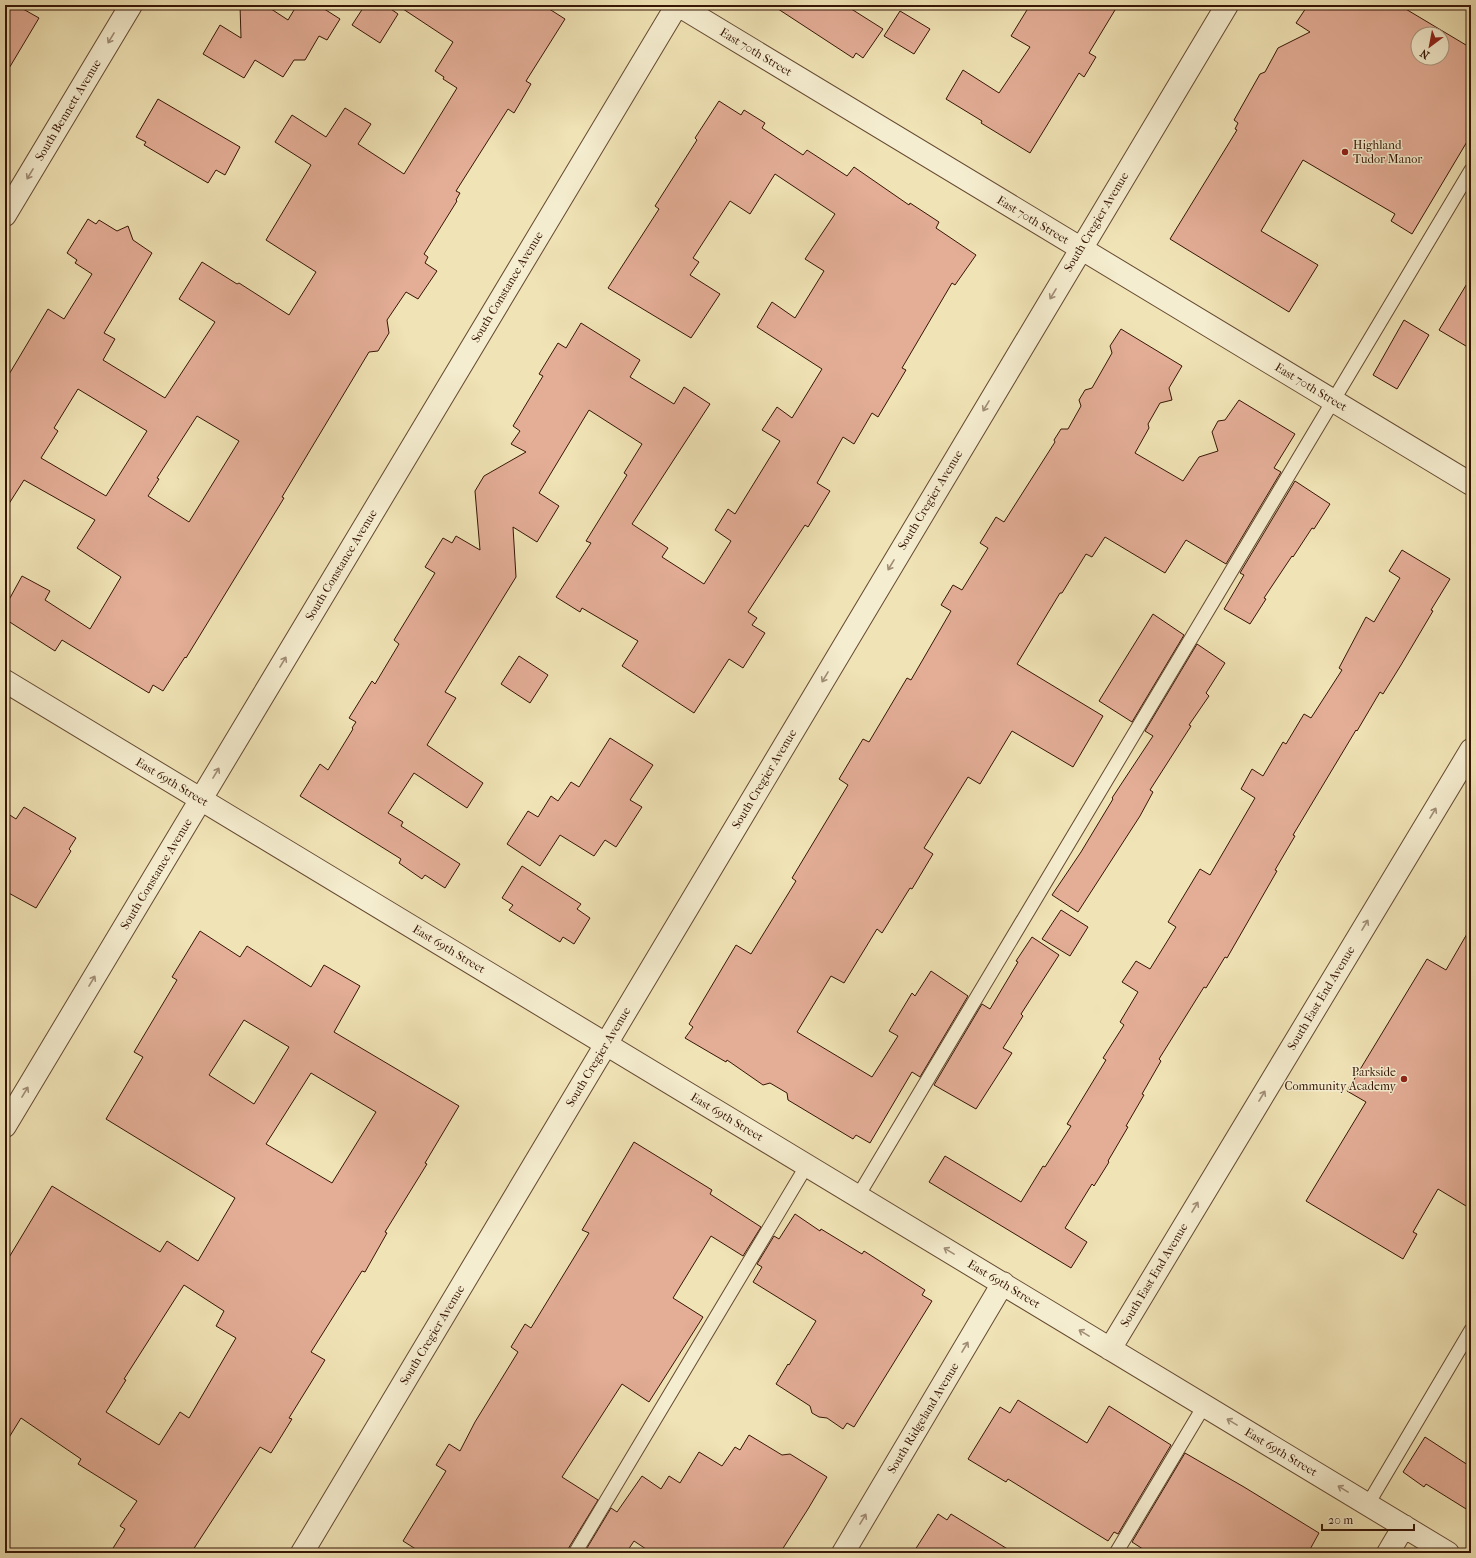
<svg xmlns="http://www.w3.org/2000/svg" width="1476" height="1558" font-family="'IM FELL French Canon',serif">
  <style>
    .building { fill: #e3ad96; stroke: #371606; fill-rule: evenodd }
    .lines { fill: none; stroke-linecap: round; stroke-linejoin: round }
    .service-casing { stroke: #654932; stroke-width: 15 }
    .minor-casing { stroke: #654932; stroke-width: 24 }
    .service { stroke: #f5edcf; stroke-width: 13 }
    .minor { stroke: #f5edcf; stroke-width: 22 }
    .oneway { stroke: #a08c75 }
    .poi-dot { fill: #8f2418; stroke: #f5edcf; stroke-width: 1.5 }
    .labels { text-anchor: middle; stroke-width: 3; stroke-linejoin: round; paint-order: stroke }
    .street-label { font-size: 12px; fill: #371606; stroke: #f5edcf }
    .poi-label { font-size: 12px; fill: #371606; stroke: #f5edcf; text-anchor: start }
  </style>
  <rect width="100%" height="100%" fill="#f0e3b5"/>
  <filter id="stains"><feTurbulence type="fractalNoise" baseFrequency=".005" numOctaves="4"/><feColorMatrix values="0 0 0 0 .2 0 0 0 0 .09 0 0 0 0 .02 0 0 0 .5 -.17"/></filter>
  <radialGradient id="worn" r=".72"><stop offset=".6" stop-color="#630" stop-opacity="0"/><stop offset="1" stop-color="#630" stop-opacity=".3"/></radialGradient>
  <!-- building -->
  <path class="building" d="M5 5H16L39 18 5 75Z
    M240 5H265L288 20 297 5H318L340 19 327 40 319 36 305 60H294L283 77 255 60 244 78 203 54 220 25 241 38Z
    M365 5H385L398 14 380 43 352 25Z
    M397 5H543L565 19 526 81 531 84 514 113 508 109 456 191 460 193 456 200 457 201 424 254 428 257 425 263 437 271 418 299 406 292 387 320 389 333 378 351 369 352 282 497 284 498 186 658 185 657 163 691 153 685 149 693 62 640 55 651 5 619V607L22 576 50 591 45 600 90 629 121 577 77 548 95 520 24 480 5 510V381L48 309 64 319 92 274 75 263 77 260 67 253 88 219 96 224 99 220 117 231 128 226 133 240 152 253 104 333 115 339 103 360 165 398 215 322 179 299 202 262 237 284 239 283 289 315 316 272 266 240 311 165 275 142 292 115 326 137 345 108 371 124 358 144 404 174 457 88 443 79 444 77 435 71 453 42ZM78 389 147 431 106 496 41 458 58 431 54 428ZM197 416 239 441 189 522 148 496 159 479 157 478Z
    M772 5H845L883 29 863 58 856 53 853 58Z
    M1030 5H1118L1089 53 1096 57 1084 77 1079 73 1030 153 981 123 982 121 946 99 963 70 999 93 1030 47 1011 36Z
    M1308 5H1399L1471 48V135L1412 234 1391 221 1395 214 1303 160 1261 231 1318 265 1289 312 1170 239 1237 130 1235 129 1238 123 1234 120 1260 74 1265 72 1278 48 1310 32 1296 23ZM1418 34H1442V58H1418Z
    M900 11 930 29 914 54 884 36Z
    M158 99 240 147 225 175 216 170 208 183 144 145 146 142 136 137Z
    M719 101 741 115 744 110 765 123 762 128 803 155 807 150 847 176 854 167 909 205 910 203 939 222 936 228 976 255 955 285 952 283 902 368 906 370 878 417 872 413 854 444 843 437 817 483 830 491 808 527 805 525 748 612 757 618 752 625 765 633 743 668 729 659 694 713 622 666 638 641 582 608 580 612 556 597 591 543 586 541 627 475 624 473 642 444 589 410 539 493 559 506 537 542 513 527 516 577 445 692 456 698 427 745 483 783 467 808 414 773 388 813 403 822 401 826 460 864 445 888 425 875 422 879 399 863 401 859 300 796 320 764 328 770 353 729 352 728 356 722 349 718 372 681 375 684 399 644 394 640 435 573 425 567 443 538 452 543 456 536 480 550 475 491 484 476 526 452 511 444 520 431 513 426 543 376 539 374 558 343 566 348 581 323 640 360 630 377 674 404 684 387 710 404 632 524 668 548 662 557 704 584 731 541 715 530 728 509 735 514 780 441 762 430 777 407 792 418 822 369 757 327 772 302 795 318 824 271 805 259 835 214 775 174 750 214 730 201 693 258 699 262 690 275 720 294 691 338 608 288 659 209 655 206 697 140 695 138Z
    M1471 277V349L1439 330Z
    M1404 320 1429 335 1397 389 1373 375Z
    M1121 329 1182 366 1169 388 1172 400 1160 403 1148 424 1149 428 1135 453 1183 481 1199 457 1218 451 1212 432 1218 421 1225 420 1239 400 1295 434 1274 468 1281 472 1226 564 1186 540 1165 573 1105 537 1092 557 1086 554 1062 593H1060L1017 664 1103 716 1073 767 1012 731 980 784 968 777 924 848 933 854 912 889 910 888 882 933 877 929 844 983 831 976 797 1032 872 1077 898 1036 889 1031 912 993 915 996 931 971 968 996 920 1077 912 1072 870 1143 856 1135 853 1139 788 1100 787 1093 770 1083 763 1085 727 1060 726 1062 685 1038 693 1027 689 1024 736 945 751 954 796 881 792 878 848 785 839 779 863 739 869 742 907 678 911 680 951 611 941 605 953 585 962 590 988 548 980 543 996 517 1004 522 1055 442 1054 440 1061 429H1068L1081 406 1079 400 1085 390 1092 388 1112 353 1110 346Z
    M1295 481 1330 504 1314 529 1312 528 1293 557 1292 556 1264 598 1266 599 1250 624 1224 609 1244 575 1240 573Z
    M1402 550 1450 579 1431 610 1433 611 1401 665 1383 694 1380 692 1357 731 1356 730 1293 835 1295 836 1275 870 1277 871 1227 958 1225 957 1206 988 1204 987 1159 1059 1161 1061 1142 1094 1144 1095 1126 1126 1128 1127 1108 1161 1109 1162 1094 1186 1092 1184 1065 1228 1087 1242 1071 1268 929 1182 945 1156 1021 1202 1043 1166 1045 1167 1071 1126 1067 1124 1106 1060 1103 1058 1124 1025 1120 1022 1138 992 1122 982 1136 961 1150 969 1176 927 1168 922 1200 869 1210 875 1255 798 1241 789 1252 769 1263 776 1283 742 1286 744 1304 714 1311 718 1342 670 1339 668 1366 617 1374 622 1400 578 1389 571Z
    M1153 614 1184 635 1132 722 1099 701Z
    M1197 644 1225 663 1206 693 1209 696 1189 725 1191 726 1150 790 1153 792 1140 816 1078 912 1052 895 1081 852 1113 799 1112 798 1153 736 1145 731Z
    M519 656 548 675 530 703 501 684Z
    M610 738 653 765 630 800 642 807 616 847 605 840 594 856 560 835 540 866 507 844 528 811 538 817 551 796 558 801 571 782 579 787Z
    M24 807 76 838 69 849 71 851 36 908 5 891V812L16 819Z
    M522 866 581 904 577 909 590 918 574 944 563 937 560 942 509 910 513 905 502 898Z
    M1061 910 1088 927 1070 956 1042 939Z
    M1471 927V1209L1438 1189 1413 1232 1417 1234 1403 1259 1306 1201 1366 1102 1347 1091 1427 959 1446 970Z
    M200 931 240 957 247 946 311 987 324 965 360 986 334 1032 459 1106 425 1163 427 1164 385 1232 387 1233 365 1272 362 1271 311 1352 325 1360 289 1418 292 1419 271 1453 260 1447 191 1553H110L125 1529 120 1526 137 1501 78 1464 81 1459 21 1418 5 1444V1264L52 1186 160 1252 167 1241 198 1261 235 1198 106 1119 143 1057 134 1052 177 980 172 977ZM244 1020 289 1047 254 1104 209 1075ZM311 1073 376 1112 332 1183 266 1144ZM184 1285 224 1311 216 1326 236 1338 189 1418 180 1412 159 1445 106 1412 126 1380 124 1379Z
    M1032 937 1059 955 1021 1014 1023 1016 1003 1048 1012 1053 976 1109 934 1085 982 1004 990 1009 1018 962 1016 961Z
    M634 1142 712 1190 710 1194 761 1227 743 1256 711 1236 673 1298 703 1317 649 1402 622 1384 562 1477 598 1500 568 1549 567 1553H422L403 1541 446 1471 436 1465 449 1444 460 1451 475 1422 518 1352 511 1347 525 1324 531 1328 589 1233 582 1230Z
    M795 1214 820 1231 821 1229 862 1254 864 1251 925 1290 922 1295 932 1301 854 1427 847 1423 843 1429 827 1418 819 1417 812 1413 810 1406 776 1384 788 1364 789 1365 816 1321 753 1282 762 1267 757 1264 774 1236 779 1239Z
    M1018 1400 1087 1443 1109 1406 1171 1445 1118 1534 1114 1532 1108 1541 1008 1479 1006 1482 968 1459 1000 1407 1010 1413Z
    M749 1435 782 1455 790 1454 827 1477 808 1509 780 1553H652L634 1541 626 1553H584L611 1508 617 1512 642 1476 661 1489 669 1476 680 1483 699 1452 722 1466 735 1447 740 1450Z
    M1425 1437 1471 1467V1512L1426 1484 1424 1487 1403 1472Z
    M1185 1453 1244 1487 1319 1533 1308 1553H1149L1132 1542Z
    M938 1514 947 1520 951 1514 1014 1553H913Z"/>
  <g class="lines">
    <defs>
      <path id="service" d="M858 1196 1471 170
        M1368 1504 1471 1330
        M575 1553 807 1165
        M1116 1553 1204 1406"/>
      <path id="minor" d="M678 5 1471 484
        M5 215 131 5
        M5 681 1448 1553
        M5 1126 677 5
        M1110 1349 1471 750
        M302 1553 1227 5
        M843 1553 1003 1283
        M1388 1553 1404 1526"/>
    </defs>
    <!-- service casing -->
    <use href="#service" class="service-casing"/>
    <!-- minor casing -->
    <use href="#minor" class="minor-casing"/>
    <!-- service -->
    <use href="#service" class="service"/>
    <!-- minor -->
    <use href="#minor" class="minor"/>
  </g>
  <!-- one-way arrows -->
  <defs><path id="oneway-shaft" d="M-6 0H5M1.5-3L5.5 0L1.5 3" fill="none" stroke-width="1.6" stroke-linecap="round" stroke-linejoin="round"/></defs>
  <g class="oneway">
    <use href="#oneway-shaft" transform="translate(111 38) rotate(121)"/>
    <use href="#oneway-shaft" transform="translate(30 174) rotate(121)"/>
    <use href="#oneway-shaft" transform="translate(1053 294) rotate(121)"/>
    <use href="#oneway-shaft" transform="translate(986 406) rotate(121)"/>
    <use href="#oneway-shaft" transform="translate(891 565) rotate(121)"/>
    <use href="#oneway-shaft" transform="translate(283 662) rotate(-59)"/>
    <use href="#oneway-shaft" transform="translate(825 677) rotate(121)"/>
    <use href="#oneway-shaft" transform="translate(216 773) rotate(-59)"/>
    <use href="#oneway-shaft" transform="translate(1433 813) rotate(-59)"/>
    <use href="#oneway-shaft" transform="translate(1365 925) rotate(-59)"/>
    <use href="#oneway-shaft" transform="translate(92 981) rotate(-59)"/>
    <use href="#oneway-shaft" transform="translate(25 1092) rotate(-59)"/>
    <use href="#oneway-shaft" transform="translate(1262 1096) rotate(-59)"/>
    <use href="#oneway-shaft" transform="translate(1195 1207) rotate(-59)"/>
    <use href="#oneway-shaft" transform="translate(949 1251) rotate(-149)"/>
    <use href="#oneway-shaft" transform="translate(1084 1333) rotate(-149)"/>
    <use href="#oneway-shaft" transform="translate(965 1347) rotate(-59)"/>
    <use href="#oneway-shaft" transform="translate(1232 1422) rotate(-149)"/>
    <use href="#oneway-shaft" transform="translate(1343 1489) rotate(-149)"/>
    <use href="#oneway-shaft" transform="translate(863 1519) rotate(-59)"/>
  </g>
  <!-- markers -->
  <g class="poi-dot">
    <circle cx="1345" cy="152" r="4"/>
    <circle cx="1404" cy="1079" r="4"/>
  </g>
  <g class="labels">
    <!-- street labels -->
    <g class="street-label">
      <text transform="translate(756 52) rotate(31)" y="4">East 70th Street</text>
      <text transform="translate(68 110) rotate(-59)" y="4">South Bennett Avenue</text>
      <text transform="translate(1033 220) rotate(31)" y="4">East 70th Street</text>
      <text transform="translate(1096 222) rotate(-59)" y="4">South Cregier Avenue</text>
      <text transform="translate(507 287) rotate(-59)" y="4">South Constance Avenue</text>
      <text transform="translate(1311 387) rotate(31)" y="4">East 70th Street</text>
      <text transform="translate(930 500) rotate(-59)" y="4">South Cregier Avenue</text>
      <text transform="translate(341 565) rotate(-59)" y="4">South Constance Avenue</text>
      <text transform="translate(764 779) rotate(-59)" y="4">South Cregier Avenue</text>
      <text transform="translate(172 782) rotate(31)" y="4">East 69th Street</text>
      <text transform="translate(156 874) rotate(-59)" y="4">South Constance Avenue</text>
      <text transform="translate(449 949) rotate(31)" y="4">East 69th Street</text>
      <text transform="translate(1321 998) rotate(-59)" y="4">South East End Avenue</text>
      <text transform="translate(598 1057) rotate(-59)" y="4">South Cregier Avenue</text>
      <text transform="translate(727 1117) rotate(31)" y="4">East 69th Street</text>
      <text transform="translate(1154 1275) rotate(-59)" y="4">South East End Avenue</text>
      <text transform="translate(1004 1284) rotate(31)" y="4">East 69th Street</text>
      <text transform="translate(432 1335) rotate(-59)" y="4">South Cregier Avenue</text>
      <text transform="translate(923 1418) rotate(-59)" y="4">South Ridgeland Avenue</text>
      <text transform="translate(1281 1452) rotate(31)" y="4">East 69th Street</text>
    </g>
    <!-- poi labels -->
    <g class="poi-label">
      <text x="1353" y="149">Highland<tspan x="1353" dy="14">Tudor Manor</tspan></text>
      <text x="1396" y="1076" text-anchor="end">Parkside<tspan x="1396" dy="14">Community Academy</tspan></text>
    </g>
  </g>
  <!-- margin -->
  <rect width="1476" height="1558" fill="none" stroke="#f0e3b5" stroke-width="20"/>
  <rect x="6" y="6" width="1464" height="1546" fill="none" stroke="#371606" stroke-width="2"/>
  <rect x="10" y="10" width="1456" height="1538" fill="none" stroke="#371606"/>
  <!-- north arrow -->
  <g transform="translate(1430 46) rotate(212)"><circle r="19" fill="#f5edcf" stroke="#a9977f"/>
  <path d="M0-3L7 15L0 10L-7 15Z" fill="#8f2418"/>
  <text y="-6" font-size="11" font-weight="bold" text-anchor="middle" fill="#371606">N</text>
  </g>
  <!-- scale -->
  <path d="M1322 1524v6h92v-6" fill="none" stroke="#371606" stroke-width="2"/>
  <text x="1328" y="1524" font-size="12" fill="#371606" stroke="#f5edcf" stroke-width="3" paint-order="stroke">20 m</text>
  <rect width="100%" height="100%" filter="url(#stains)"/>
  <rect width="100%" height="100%" fill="url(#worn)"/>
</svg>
